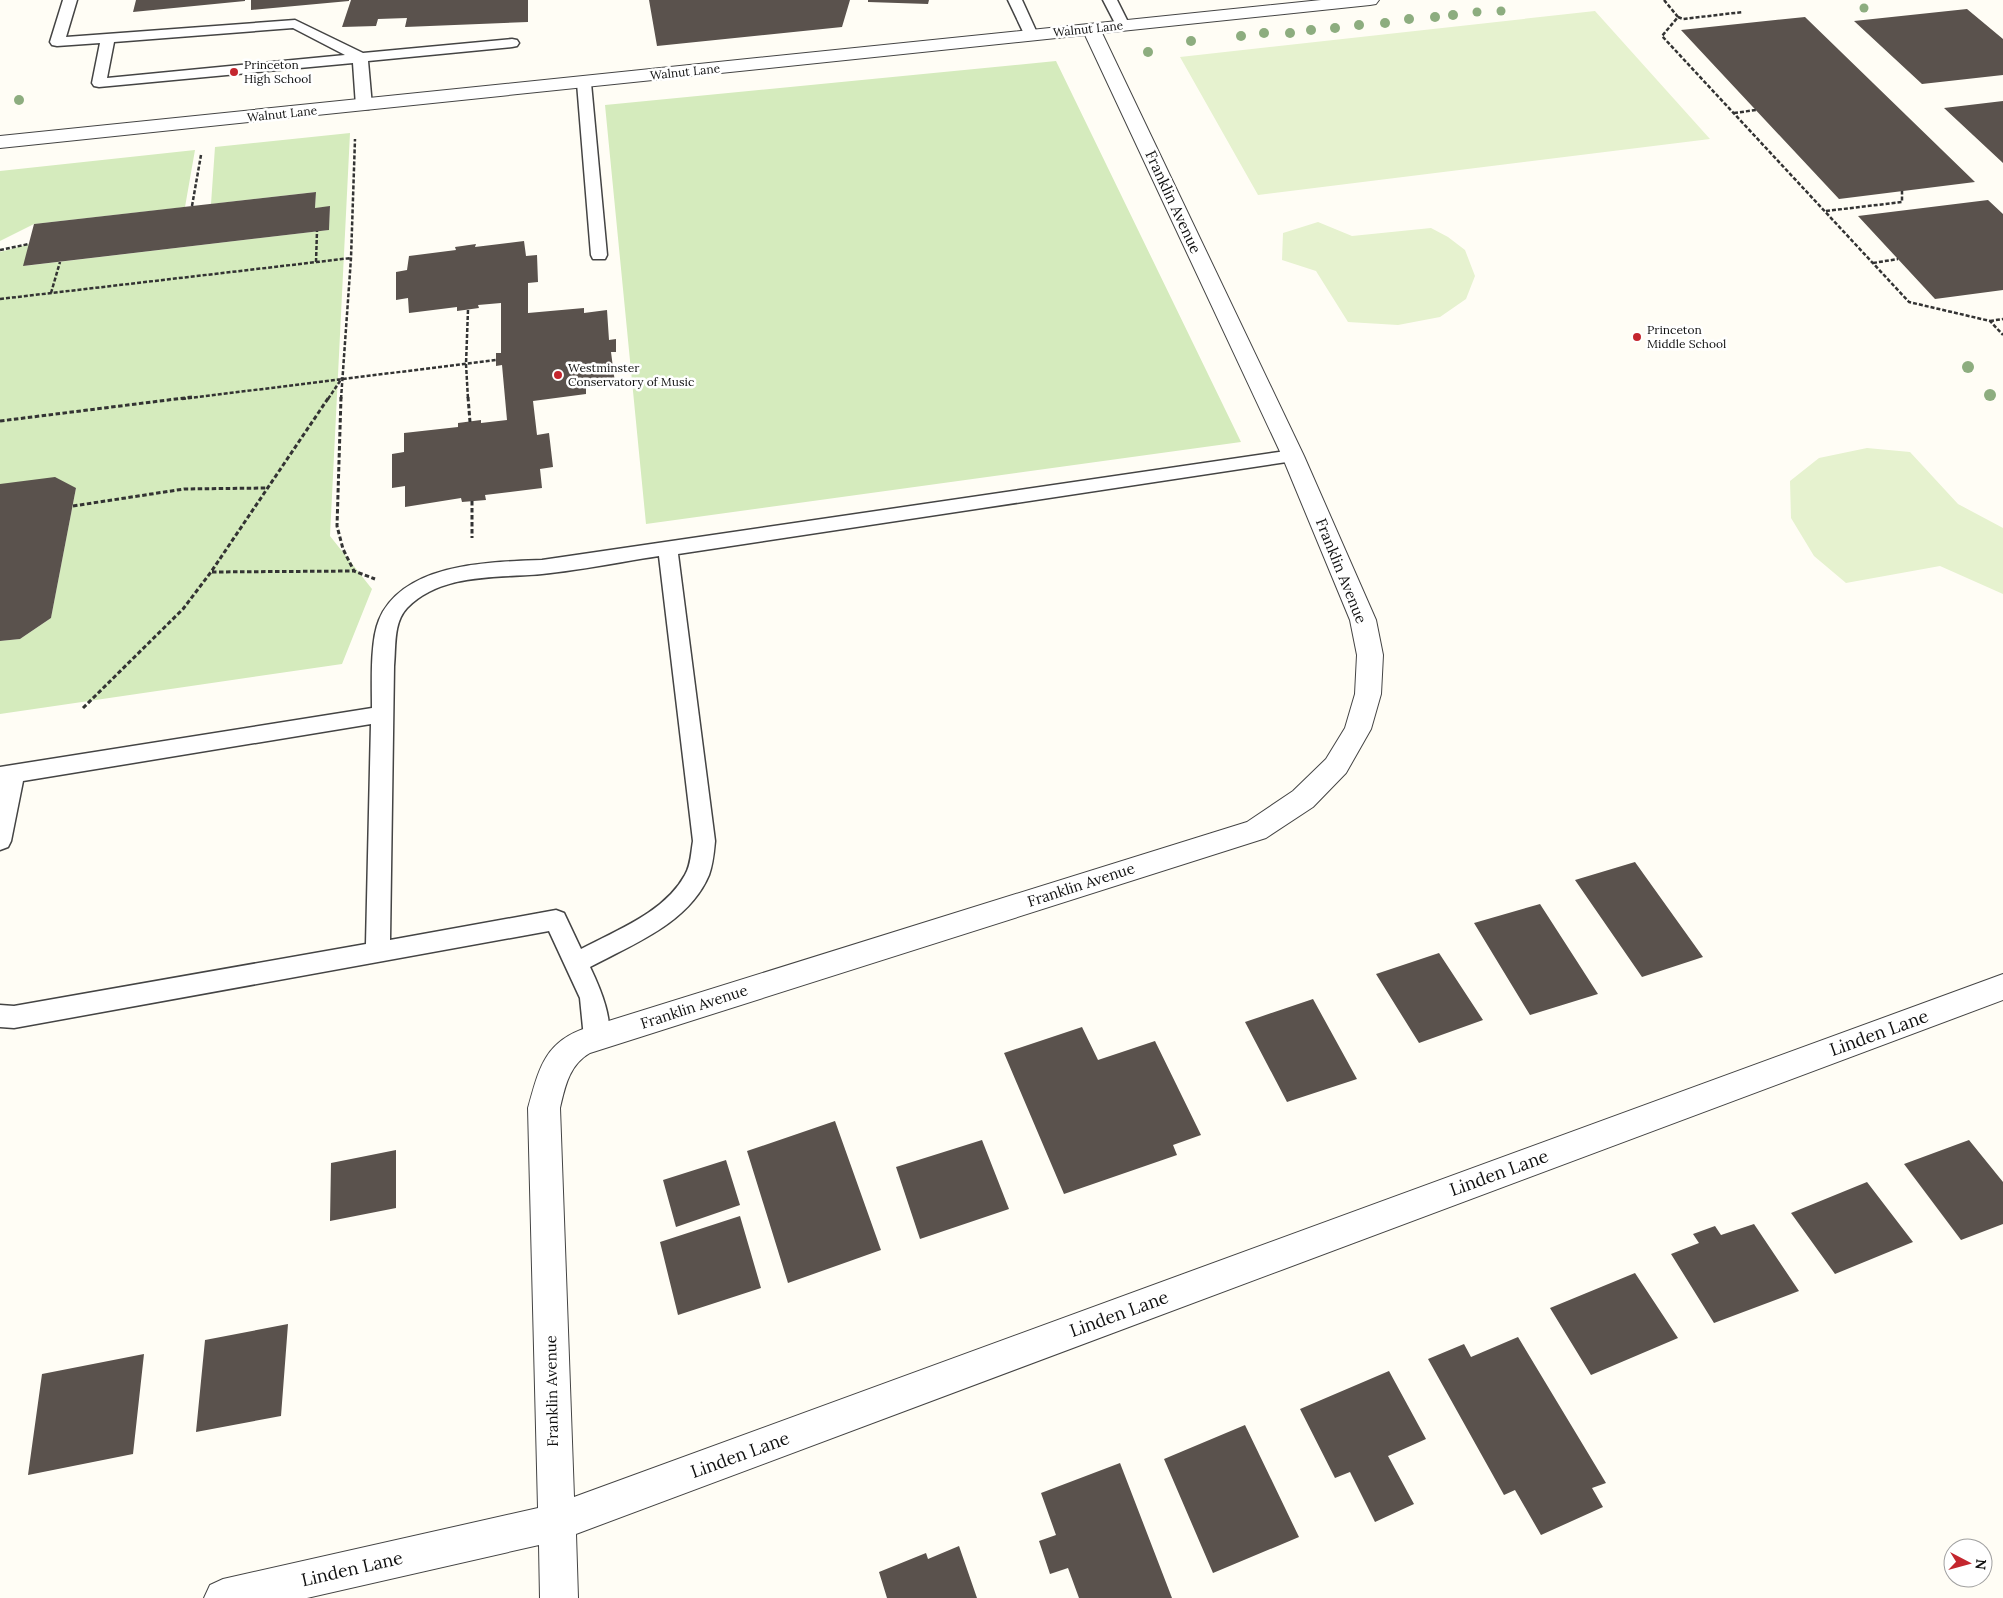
<svg xmlns="http://www.w3.org/2000/svg" width="2003" height="1598" font-family="Lora,serif">
  <style>
    .green { fill: #d5ebbd }
    .pitch { fill: #e6f2cf }
    .building { fill: #5a524d }
    .lines { fill: none; stroke-linecap: round; stroke-linejoin: round }
    .lane-casing { stroke: #444; stroke-width: 3 }
    .street-casing { stroke: #444; stroke-width: 2 }
    .path-far1 { stroke: #333; stroke-width: 2.5; stroke-dasharray: 4 2; stroke-linecap: butt }
    .path { stroke: #333; stroke-width: 3; stroke-dasharray: 4.5 2.5; stroke-linecap: butt }
    .lane { fill: #fff; fill-rule: evenodd }
    .street { fill: #fff; fill-rule: evenodd }
    .tree { fill: #8dad7f }
    .poi-dot { fill: #c4262e; stroke: #fff; stroke-width: 2 }
    .labels { text-anchor: middle; stroke-width: 5; stroke-linejoin: round; paint-order: stroke }
    .far-street-label { font-size: 12px; fill: #111; stroke: #fff }
    .far-poi-label { font-size: 12px; fill: #111; stroke: #fff; text-anchor: start }
    .street-label { font-size: 15px; fill: #111; stroke: #fff }
    .near-street-label { font-size: 18px; fill: #111; stroke: #fff }
  </style>
  <rect width="100%" height="100%" fill="#fffdf5"/>
  <!-- green -->
  <path class="green" d="M1056 61 1241 442 646 524 605 105Z
    M350 133 330 536 372 589 342 664 0 714V641L20 639 51 618 76 488 0 484V252L29 244 24 266 329 230 330 207 315 208 316 192 211 204 215 147Z
    M195 150 185 207 34 224 0 241V171Z"/>
  <!-- pitch -->
  <path class="pitch" d="M1595 11 1710 139 1258 195 1180 57Z
    M1318 222 1352 236 1431 228 1448 237 1465 250 1475 276 1466 299 1440 317 1398 325 1348 322 1316 271 1282 260 1283 233Z
    M1867 448 1910 452 1958 504 2003 528V594L1940 566 1846 583 1814 556 1791 518 1790 481 1819 458Z"/>
  <!-- building -->
  <path class="building" d="M136 0H245V1L133 12Z
    M251 0H349V1L251 10Z
    M351 0H528V22L405 27 407 18 378 19 376 26 342 27Z
    M649 0H850L842 27 657 46Z
    M868 0H929L928 4 868 2Z
    M1967 9 2003 39V75L1922 84 1854 21Z
    M1805 17 1975 182 1839 199 1681 30Z
    M2003 101V163L1944 108Z
    M316 192 315 208 330 206 329 230 23 266 34 224Z
    M1988 200 2003 214V290L1935 299 1858 216Z
    M524 241 526 256 537 255 538 282 528 283V313L584 308V313L607 310 609 340 616 339V352H611L615 383 586 387V394L533 401 537 435 549 433 553 467 540 469 542 488 485 495 486 500 462 502 461 498 405 507V486L392 488V454L404 452V433L458 427V423L481 420V423L507 420 502 365 496 366V353H501V303L478 305 479 308 457 311V307L409 313 408 298 396 300V272L407 270 409 256 456 250 455 247 476 244 475 247Z
    M55 477 76 488 51 618 20 639 0 641V484Z
    M1635 862 1703 957 1642 977 1575 880Z
    M1540 904 1598 994 1530 1015 1474 923Z
    M1439 953 1483 1020 1419 1043 1376 974Z
    M1313 999 1357 1079 1287 1102 1245 1022Z
    M1082 1027 1098 1060 1155 1041 1201 1135 1173 1145 1177 1155 1064 1194 1004 1053Z
    M835 1121 881 1250 788 1283 747 1151Z
    M982 1140 1009 1209 920 1239 896 1167Z
    M1969 1140 2003 1182V1224L1961 1240 1904 1164Z
    M396 1150V1208L330 1221 331 1163Z
    M726 1160 740 1205 676 1227 663 1180Z
    M1867 1182 1913 1242 1835 1274 1791 1213Z
    M740 1216 761 1288 678 1315 660 1242Z
    M1754 1224 1799 1291 1714 1323 1671 1254 1699 1243 1693 1234 1715 1226 1721 1235Z
    M1635 1273 1678 1338 1591 1375 1550 1308Z
    M288 1324 281 1416 196 1432 205 1340Z
    M1518 1337 1606 1483 1592 1488 1603 1507 1541 1535 1515 1490 1504 1495 1428 1359 1464 1344 1471 1357Z
    M144 1354 133 1454 28 1475 42 1374Z
    M1389 1371 1426 1439 1388 1456 1414 1504 1375 1522 1350 1472 1335 1478 1300 1409Z
    M1245 1425 1299 1537 1213 1573 1164 1459Z
    M1120 1463 1172 1598H1079L1068 1568 1050 1574 1039 1541 1056 1535 1041 1493Z
    M959 1546 977 1598H887L879 1572 926 1553 928 1559Z"/>
  <g class="lines">
    <defs>
      <path id="lane" d="M63 0H77L66 37 295 20 363 53 512 39 517 40 519 43 517 46 512 47 368 61 372 106 369 109H359L356 106 353 63 99 87 94 86 92 83 100 43 57 46 52 45 50 42ZM293 28 345 55 107 78 114 42Z
        M1008 0H1022L1038 35 1036 38H1026Z
        M1103 0H1117L1130 26 1128 29H1118Z
        M584 79 589 80 591 83 607 255 605 259H593L591 255 577 83 579 80Z
        M1293 450 1300 452 1302 456 1300 460 678 554 715 841C714 852 713 864 709 875 689 923 633 944 590 967 600 988 616 1024 606 1046L597 1049 588 1046 584 1038 580 998 549 931 14 1028 0 1027V1005L14 1006 366 944 371 724 23 781 11 841 8 847 0 850V767L372 708C372 684 370 641 379 620 403 563 489 562 542 560ZM659 556 693 841C691 852 691 865 685 875 665 912 617 930 581 949L564 913 556 910 390 940 394 666C396 647 393 623 407 608 441 573 497 578 542 574 581 570 620 562 659 556Z"/>
      <path id="street" d="M1321 0H1379L1376 4 1370 5 1102 33 1304 456 1376 620 1383 655 1381 694 1371 729 1346 773 1313 807 1266 838 590 1053C569 1065 565 1087 560 1108L574 1497 2003 974V1000L576 1534 578 1598H540L539 1545 307 1598H204L210 1585 223 1579 538 1508 528 1108C539 1069 544 1042 586 1028L1247 822 1293 791 1326 759 1345 728 1355 694 1357 655 1350 620 1282 456 1085 35 0 148V136Z"/>
    </defs>
    <!-- lane casing -->
    <use href="#lane" class="lane-casing"/>
    <!-- street casing -->
    <use href="#street" class="street-casing"/>
    <!-- path-far1 -->
    <path class="path-far1" d="M1664 0 1678 17 1662 36 1909 302 1990 321 2003 335
      M1678 17 1683 19 1743 12
      M1734 113 1756 110
      M192 206 201 155
      M1826 211 1902 202V191
      M0 250 29 244
      M316 262 317 231
      M1873 263 1898 259
      M51 293 60 262
      M0 299 351 258
      M468 310 466 364 468 399
      M1990 321 2003 319
      M182 399 496 360
      M328 399 342 378
      M341 399 351 258 355 139"/>
    <!-- path -->
    <path class="path" d="M341 397 337 526 343 549 354 571 375 579
      M468 397 470 422
      M0 421 192 397
      M472 501V538
      M73 506 184 489 268 488
      M212 572 354 571
      M83 708 183 609 211 572 329 397"/>
    <!-- lane -->
    <use href="#lane" class="lane"/>
    <!-- street -->
    <use href="#street" class="street"/>
  </g>
  <!-- trees -->
  <g class="tree">
    <circle cx="1864" cy="8" r="4.5"/>
    <circle cx="1501" cy="11" r="4.5"/>
    <circle cx="1477" cy="12" r="4.5"/>
    <circle cx="1453" cy="15" r="5"/>
    <circle cx="1435" cy="17" r="5"/>
    <circle cx="1409" cy="19" r="5"/>
    <circle cx="1385" cy="23" r="5"/>
    <circle cx="1359" cy="25" r="5"/>
    <circle cx="1335" cy="28" r="5"/>
    <circle cx="1311" cy="30" r="5"/>
    <circle cx="1264" cy="33" r="5"/>
    <circle cx="1290" cy="33" r="5"/>
    <circle cx="1241" cy="36" r="5"/>
    <circle cx="1191" cy="41" r="5"/>
    <circle cx="1148" cy="52" r="5"/>
    <circle cx="19" cy="100" r="5"/>
    <circle cx="1968" cy="367" r="6"/>
    <circle cx="1990" cy="395" r="6"/>
  </g>
  <!-- markers -->
  <g class="poi-dot">
    <circle cx="234" cy="72" r="5"/>
    <circle cx="1637" cy="337" r="5"/>
    <circle cx="558" cy="375" r="5"/>
  </g>
  <g class="labels">
    <!-- far-street labels -->
    <g class="far-street-label">
      <text transform="translate(1088 29) rotate(-6)" y="4">Walnut Lane</text>
      <text transform="translate(685 72) rotate(-6)" y="4">Walnut Lane</text>
      <text transform="translate(282 114) rotate(-6)" y="4">Walnut Lane</text>
    </g>
    <!-- far-poi labels -->
    <g class="far-poi-label">
      <text x="244" y="69">Princeton<tspan x="244" dy="14">High School</tspan></text>
      <text x="1647" y="334">Princeton<tspan x="1647" dy="14">Middle School</tspan></text>
      <text x="568" y="372">Westminster<tspan x="568" dy="14">Conservatory of Music</tspan></text>
    </g>
    <!-- street labels -->
    <g class="street-label">
      <text transform="translate(1173 202) rotate(65)" y="5">Franklin Avenue</text>
      <text transform="translate(1341 571) rotate(68)" y="5">Franklin Avenue</text>
      <text transform="translate(1081 885) rotate(-18)" y="5">Franklin Avenue</text>
      <text transform="translate(694 1007) rotate(-18)" y="5">Franklin Avenue</text>
      <text transform="translate(552 1391) rotate(-91)" y="5">Franklin Avenue</text>
    </g>
    <!-- near-street labels -->
    <g class="near-street-label">
      <text transform="translate(1879 1033) rotate(-20)" y="6">Linden Lane</text>
      <text transform="translate(1499 1173) rotate(-20)" y="6">Linden Lane</text>
      <text transform="translate(1119 1314) rotate(-20)" y="6">Linden Lane</text>
      <text transform="translate(740 1455) rotate(-20)" y="6">Linden Lane</text>
      <text transform="translate(352 1569) rotate(-13)" y="6">Linden Lane</text>
    </g>
  </g>
  <!-- north arrow -->
  <g transform="translate(1968 1563) rotate(96)"><circle r="24" fill="#ffffff" stroke="#a0a0a0"/>
  <path d="M0-4L9 19L0 12L-9 19Z" fill="#c4262e"/>
  <text y="-8" font-size="14" font-weight="bold" text-anchor="middle" fill="#111111">N</text>
  </g>
</svg>
